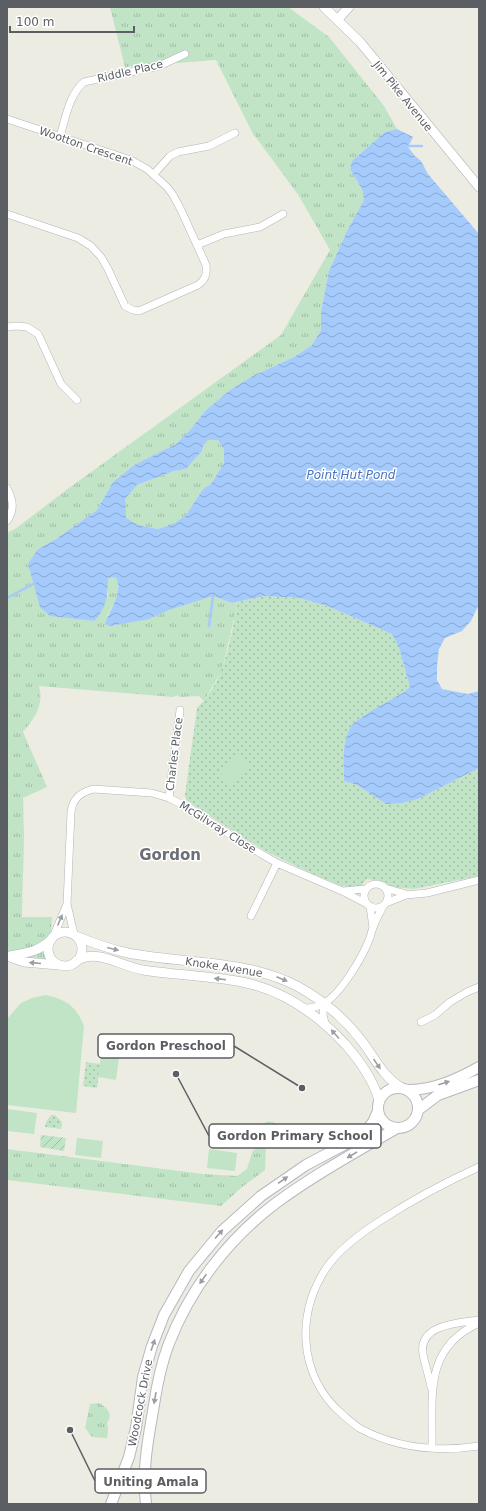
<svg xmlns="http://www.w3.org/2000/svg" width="486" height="1511" font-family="'DejaVu Sans',sans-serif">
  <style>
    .grass { fill: url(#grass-tufts) }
    .park { fill: url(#park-dots) }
    .garden { fill: url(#garden-furrows) }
    .pitch { fill: #c0e4c5 }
    .water { fill: url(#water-waves); fill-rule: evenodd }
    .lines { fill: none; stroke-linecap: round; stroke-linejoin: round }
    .stream { stroke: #a5cafc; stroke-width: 2.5 }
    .minor-casing { stroke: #b4b5ba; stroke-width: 8 }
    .tertiary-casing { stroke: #b4b5ba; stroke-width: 10 }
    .secondary-casing { stroke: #b7b8bf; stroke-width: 12 }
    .minor { stroke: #fff; stroke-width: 7 }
    .tertiary { stroke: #fff; stroke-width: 9 }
    .secondary { stroke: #fff; stroke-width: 10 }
    .oneway { fill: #9d9ea1 }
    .labels { text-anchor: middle; stroke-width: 3; stroke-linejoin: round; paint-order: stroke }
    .street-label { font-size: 11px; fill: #5b5e63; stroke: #fff }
    .water-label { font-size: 12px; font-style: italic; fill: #4871be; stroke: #fff }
    .district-label { font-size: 15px; font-weight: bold; fill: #6c6f75; stroke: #fff }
    .leader { fill: none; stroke: #5b5e63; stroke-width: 1.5 }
    .callout-dot { fill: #5b5e63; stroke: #fff; stroke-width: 1.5 }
    .callout { fill: #fff; stroke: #5b5e63; stroke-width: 1.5 }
    .callout-label { font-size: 12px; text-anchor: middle; font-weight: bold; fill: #5b5e63 }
  </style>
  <defs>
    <pattern id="grass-tufts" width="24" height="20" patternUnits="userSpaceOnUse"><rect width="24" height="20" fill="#c0e4c5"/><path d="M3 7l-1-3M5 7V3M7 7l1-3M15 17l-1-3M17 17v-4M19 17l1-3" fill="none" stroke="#9fbca4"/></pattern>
    <pattern id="park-dots" width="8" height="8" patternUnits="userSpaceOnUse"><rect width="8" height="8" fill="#c0e4c5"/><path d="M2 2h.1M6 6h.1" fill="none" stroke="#9fbca4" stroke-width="1.8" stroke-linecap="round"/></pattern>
    <pattern id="garden-furrows" width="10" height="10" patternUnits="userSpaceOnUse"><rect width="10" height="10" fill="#c0e4c5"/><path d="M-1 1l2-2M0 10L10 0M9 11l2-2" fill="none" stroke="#9fbca4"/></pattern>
    <pattern id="water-waves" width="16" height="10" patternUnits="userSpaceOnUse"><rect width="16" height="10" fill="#a5cafc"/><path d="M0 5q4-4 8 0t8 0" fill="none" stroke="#89a7d0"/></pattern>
  </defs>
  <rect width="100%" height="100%" fill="#edece3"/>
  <!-- grass -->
  <path class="grass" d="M110 7H288L329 37 384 106 397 129 385 132 352 161 350 169 362 189 364 200 347 231 329 271 321 312V330L312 345 294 357 251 377 230 390 206 410 190 430 176 444 134 465 113 482 97 510 56 539 38 549 79 619 95 621 108 594V579L112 577 116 578C123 589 113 605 107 616L149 619 168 610 213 596 232 603 238 602 222 670 204 701 199 696 179 697 178 695 173 697 39 686C44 706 35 717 23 732L47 787 23 798C24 810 23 821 24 832 24 861 22 889 22 917H52L49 964 7 959V533L15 529 69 488 281 335 330 250 299 196 252 132 216 60 125 67Z
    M208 439 218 440 224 450V463L211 484 203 489 186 515 175 523 158 529 138 525 125 518V499L137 485 174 471 186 469 202 451 203 446Z
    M266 1146 265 1170 242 1187 221 1206 7 1180V1149L203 1174 237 1176 247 1169 253 1150Z
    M99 1403C108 1408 113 1414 107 1423L108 1430 107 1438 92 1437 85 1428 90 1404Z"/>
  <!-- park -->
  <path class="park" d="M264 596 299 598 327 606 392 634 399 648 410 687 404 692C393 699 355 718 350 728 342 743 342 765 344 781L357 785 386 804 418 799 479 768V876L414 889 391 887 385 882 367 879 361 886 353 888 339 885 309 872 271 854 245 839 186 800 185 795 197 708C226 681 230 638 238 602Z
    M86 1062 100 1064 97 1088 83 1086Z
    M51 1115H55L62 1122 61 1129 45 1127 46 1122Z
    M269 1121C289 1126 274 1136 265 1143L256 1142 258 1126 261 1125Z"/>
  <!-- garden -->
  <path class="garden" d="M41 1135 66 1138 64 1151 40 1147Z"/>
  <!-- pitch -->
  <path class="pitch" d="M238 756 248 765 231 784 221 774Z
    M46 995C67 1000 76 1006 84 1026L76 1113 7 1105V1019L21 1003 32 998Z
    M103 1040 121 1042 116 1080 98 1077Z
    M7 1109 37 1113 34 1134 7 1131Z
    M77 1138 103 1141 101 1158 75 1155Z
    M209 1149 237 1153 235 1171 207 1168Z"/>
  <!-- water -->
  <path class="water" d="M397 129 413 137 408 147 415 156 421 161 428 174 479 234V604L471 621 462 631 445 638 439 649 437 666V680L442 689 468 694 479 691V768L418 799 401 803 386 804 357 785 344 781C343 765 342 743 350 728 355 718 393 699 404 692L410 687 399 648 392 634 327 606 299 598 264 596 232 603 213 596 169 610 149 619 110 626 105 624C109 611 124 591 116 578L112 577 108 579C108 598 106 606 95 621L50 616 40 607 28 564 38 549 56 539 97 510 113 482 134 465 176 444 190 430 206 410 230 390 251 377 294 357 312 345 321 330V312L329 271 347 231 364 200 362 189 350 169 352 161 385 132ZM208 440H218L224 450V463L211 484 203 489 186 515 175 523 158 529 138 525 126 518 125 499 137 485 174 471 186 469 202 451 203 446Z"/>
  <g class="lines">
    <!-- stream -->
    <path class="stream" d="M405 146H422
      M7 598 35 583
      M209 626 213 596"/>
    <defs>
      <path id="minor" d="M7 119 131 160 147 169 167 187 173 195 181 210 206 265C207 274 206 279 198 285L139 311 133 310 125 306 108 269 101 257 91 246 78 238 7 214
        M60 136C66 117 69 95 84 82L159 66 185 54
        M154 174 170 156 178 152 209 146 235 133
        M197 245 224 234 260 227 283 214
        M7 327 16 326 27 327 38 334 61 384 77 400
        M7 488C13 500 15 509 7 521
        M169 798 180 710
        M364 896a12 12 0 1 1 24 0a12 12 0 1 1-24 0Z
        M385 888 406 894
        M343 891 366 889
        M386 903 406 895 427 893 479 880
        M370 906 373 928
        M251 916 277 863
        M74 934 67 904 71 812C73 798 80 793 93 789L152 793 169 798 191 809 244 844 277 863 342 891 367 904
        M53 937 67 904
        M324 1004 323 1015 325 1023
        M305 1008C311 1008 317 1007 323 1004 340 995 362 958 369 940 371 936 371 932 373 928 375 921 380 913 383 906
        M421 1022 435 1015 450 1002 467 992 479 987
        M479 1167C446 1182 414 1199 383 1219 364 1231 344 1245 330 1263 295 1309 297 1375 342 1414 348 1419 354 1425 361 1429 397 1448 439 1452 479 1446
        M431 1387C429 1376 425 1365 423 1354 418 1324 459 1323 479 1320
        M432 1448C433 1397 423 1348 479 1323"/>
      <path id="tertiary" d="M324 7 360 42 479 187
        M338 19 349 7
        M48 949a17 17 0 1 1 34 0a17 17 0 1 1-34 0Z
        M76 936C93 943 110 949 128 953 184 964 244 959 297 986 321 999 344 1018 361 1040 375 1058 382 1076 402 1088
        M7 956 24 962 59 965
        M10 956C28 952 36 953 51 940
        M76 961C99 948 119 966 143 970 176 975 210 976 242 982 283 990 317 1014 345 1044 359 1060 374 1080 379 1101"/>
      <path id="secondary" d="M378 1108a20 20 0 1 1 40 0a20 20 0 1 1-40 0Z
        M407 1090C433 1090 456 1080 479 1067
        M418 1110 438 1095 479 1080
        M111 1504 129 1457 136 1428 143 1377 152 1346 164 1315 189 1271 222 1231 261 1196 306 1165 355 1139 366 1131 373 1122 378 1111
        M146 1504C142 1468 148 1440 154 1405 157 1385 161 1365 168 1346 189 1290 228 1239 276 1203 314 1175 356 1152 397 1128"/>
    </defs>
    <!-- minor casing -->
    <use href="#minor" class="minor-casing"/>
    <!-- tertiary casing -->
    <use href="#tertiary" class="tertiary-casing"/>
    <!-- secondary casing -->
    <use href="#secondary" class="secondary-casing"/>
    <!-- minor -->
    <use href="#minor" class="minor"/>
    <!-- tertiary -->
    <use href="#tertiary" class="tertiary"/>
    <!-- secondary -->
    <use href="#secondary" class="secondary"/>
  </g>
  <!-- one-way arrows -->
  <defs><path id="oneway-solid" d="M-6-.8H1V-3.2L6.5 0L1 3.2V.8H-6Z"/></defs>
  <g class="oneway">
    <use href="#oneway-solid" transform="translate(60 920) rotate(-67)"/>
    <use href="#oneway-solid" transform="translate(113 949) rotate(14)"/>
    <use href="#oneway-solid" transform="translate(35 963) rotate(-175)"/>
    <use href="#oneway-solid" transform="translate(220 979) rotate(-173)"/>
    <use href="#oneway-solid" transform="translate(282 979) rotate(23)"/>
    <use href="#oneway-solid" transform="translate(335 1034) rotate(-132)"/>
    <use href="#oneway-solid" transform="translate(377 1064) rotate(56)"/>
    <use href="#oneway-solid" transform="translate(444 1083) rotate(-17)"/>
    <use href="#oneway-solid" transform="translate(352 1155) rotate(149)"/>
    <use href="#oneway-solid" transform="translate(283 1180) rotate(-35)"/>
    <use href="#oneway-solid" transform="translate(219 1234) rotate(-48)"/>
    <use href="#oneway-solid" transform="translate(203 1279) rotate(125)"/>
    <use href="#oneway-solid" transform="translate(153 1345) rotate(-71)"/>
    <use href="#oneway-solid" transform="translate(155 1398) rotate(100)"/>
  </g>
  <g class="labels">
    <!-- street labels -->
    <g class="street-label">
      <text transform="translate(130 71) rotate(-13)" y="4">Riddle Place</text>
      <text transform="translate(403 96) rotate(51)" y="4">Jim Pike Avenue</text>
      <text transform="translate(86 146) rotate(19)" y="4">Wootton Crescent</text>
      <text transform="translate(174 754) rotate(-83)" y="4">Charles Place</text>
      <text transform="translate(218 827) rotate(32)" y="4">McGilvray Close</text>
      <text transform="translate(224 967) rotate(9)" y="4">Knoke Avenue</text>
      <text transform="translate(140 1403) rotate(-79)" y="4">Woodcock Drive</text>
    </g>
    <!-- water labels -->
    <g class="water-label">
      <text x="351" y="479">Point Hut Pond</text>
    </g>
    <!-- district labels -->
    <g class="district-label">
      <text x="170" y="860">Gordon</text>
    </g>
  </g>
  <!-- callouts -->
  <path class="leader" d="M302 1088L234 1046M176 1074L209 1136M70 1430L95 1481"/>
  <g class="callout-dot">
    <circle cx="302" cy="1088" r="4"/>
    <circle cx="176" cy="1074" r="4"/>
    <circle cx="70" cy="1430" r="4"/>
  </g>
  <g class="callout">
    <rect x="98" y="1034" width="136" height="24" rx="4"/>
    <rect x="209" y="1124" width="172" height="24" rx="4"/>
    <rect x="95" y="1469" width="111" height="24" rx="4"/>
  </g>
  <g class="callout-label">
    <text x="166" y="1050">Gordon Preschool</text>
    <text x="295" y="1140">Gordon Primary School</text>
    <text x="151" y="1486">Uniting Amala</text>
  </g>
  <!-- border -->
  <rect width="486" height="1511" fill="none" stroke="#5b5e63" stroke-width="16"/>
  <!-- scale -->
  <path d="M10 26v6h124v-6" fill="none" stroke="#5b5e63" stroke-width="2"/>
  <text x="16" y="26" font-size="12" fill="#5b5e63" stroke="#ffffff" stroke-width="3" paint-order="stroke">100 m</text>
</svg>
